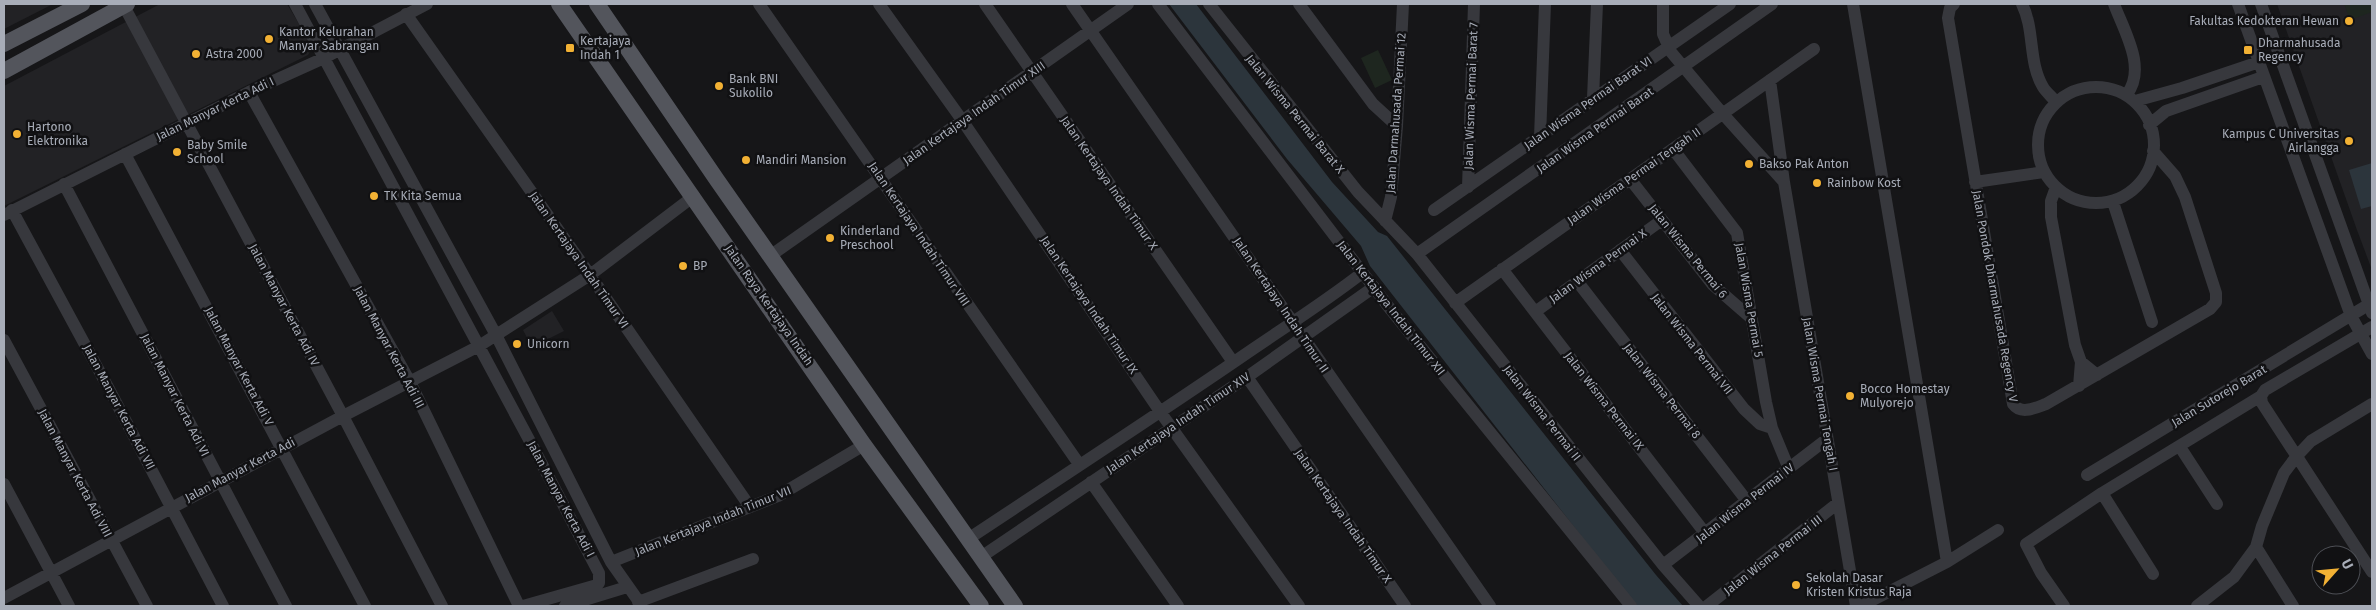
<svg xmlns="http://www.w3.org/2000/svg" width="2376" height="610" font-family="'Fira Sans',sans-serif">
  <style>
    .built { fill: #222225 }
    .green { fill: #1e261f }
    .water { fill: #2c353c }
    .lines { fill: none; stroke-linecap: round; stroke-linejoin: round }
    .minor { stroke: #37383d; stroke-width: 12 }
    .major { stroke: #53555c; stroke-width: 16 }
    .poi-dot { fill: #f2b134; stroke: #111113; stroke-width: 2 }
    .labels { text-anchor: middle; stroke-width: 5; stroke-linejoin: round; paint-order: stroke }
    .poi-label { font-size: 12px; fill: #a8adb8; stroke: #111113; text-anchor: start }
    .street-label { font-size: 12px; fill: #a8adb8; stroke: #111113 }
  </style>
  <rect width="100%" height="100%" fill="#161618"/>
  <!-- built -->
  <path class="built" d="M4 4H53L4 29Z
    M160 4H287L313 47 308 55 4 206V86Z
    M2277 4H2372V270L2357 230Z
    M552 311 564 331 532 347 523 330Z"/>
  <!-- green -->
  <path class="green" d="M2344 4H2372V12L2350 20Z
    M1378 50 1392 80 1375 88 1361 58Z"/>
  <!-- water -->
  <path class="water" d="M1169 4H1196L1332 182 1378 232 1387 236 1656 575 1683 606H1636L1370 266 1361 246 1287 159Z
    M2372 163V206L2361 209 2349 170Z"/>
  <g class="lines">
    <!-- minor -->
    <path class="minor" d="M295 4 533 447 599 573V583L597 585 523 606
      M315 4 496 335 611 562 642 606
      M759 4 1079 464
      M879 4 962 120 1161 413 1299 606
      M985 4 1233 362
      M1072 4 1490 606
      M1158 4 1391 310 1631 606
      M1209 4 1358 192 1417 254 1663 565 1699 606
      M1299 4 1373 104 1397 126
      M1663 4V34L1671 52 1723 114 1784 182
      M1853 4 1947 562
      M1954 4 1950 8 1948 18 2013 404C2021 415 2035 408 2046 404L2210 309 2216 302V293L2185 197 2175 176 2153 151
      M2022 4C2035 30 2028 62 2043 87 2046 92 2052 97 2056 102
      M2114 4C2124 31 2147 68 2127 94
      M2238 4 2351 316 2372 354
      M2261 4 2372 313
      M124 6 343 416 442 606
      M406 14 590 275 750 507
      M1770 80 1784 182 1856 606
      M2038 145a58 58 0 1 1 116 0a58 58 0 1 1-116 0Z
      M249 92 410 382 519 606
      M1593 98 1597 4
      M2135 101 2182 88 2259 62
      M2149 125 2166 111 2263 77
      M1540 137 1545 4
      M1673 149 1737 233 1766 402 1772 428 1789 469
      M125 154 365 606
      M1630 179 1713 285 1751 318
      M1975 182 2044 172
      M64 184 286 606
      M1468 187 1474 4
      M2056 187 2051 201V217L2075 345 2081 362
      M2113 202 2152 322
      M12 210 109 389 223 606
      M1434 210 1730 4
      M4 215 249 92 324 58 427 4
      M1385 221 1391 197 1397 126 1403 4
      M1620 250 1744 409 1760 424 1772 428
      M1417 254 1772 4
      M770 256C889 171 1009 89 1128 4
      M1502 269 1705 533
      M1577 281 1747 501
      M1455 303 1814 49
      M1535 312 1662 220
      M2372 327 2265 390 2261 396 2262 403 2372 572
      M4 340 147 606
      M1247 377 1405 606
      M2079 386 2081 362 2097 375
      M2180 447 2217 504
      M2087 475 2368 305
      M1091 482 1178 606
      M4 484 69 606
      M2102 493 2153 574
      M968 539C1057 480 1146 422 1234 362 1277 332 1321 305 1362 273
      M2256 547 2293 606
      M981 557 1247 377 1374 287
      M611 562 778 496 864 445
      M1663 565 1827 439
      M4 598 343 416 479 346 590 275 694 196
      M638 602 753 559
      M565 606 627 587
      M1707 606 1838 503
      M1861 606 1947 562 1998 530
      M2064 606 2041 573 2026 544 2102 493 2261 396
      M2197 606 2234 577 2256 547 2262 526 2284 473 2296 457 2311 441 2372 404"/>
    <!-- major -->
    <path class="major" d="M559 4 864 445 981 606
      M597 4 717 180 1015 606
      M4 44 82 4
      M4 71 127 4"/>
  </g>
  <!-- markers -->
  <g class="poi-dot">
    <circle cx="2349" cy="21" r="5"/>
    <circle cx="269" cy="39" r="5"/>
    <rect x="565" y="43" width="10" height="10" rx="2.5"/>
    <rect x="2243" y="45" width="10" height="10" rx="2.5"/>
    <circle cx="196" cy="54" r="5"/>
    <circle cx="719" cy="86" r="5"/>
    <circle cx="17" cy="134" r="5"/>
    <circle cx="2349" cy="141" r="5"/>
    <circle cx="177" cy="152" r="5"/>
    <circle cx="746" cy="160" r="5"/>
    <circle cx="1749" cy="164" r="5"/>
    <circle cx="1817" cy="183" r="5"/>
    <circle cx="374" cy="196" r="5"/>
    <circle cx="830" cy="238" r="5"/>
    <circle cx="683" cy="266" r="5"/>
    <circle cx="517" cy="344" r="5"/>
    <circle cx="1850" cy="396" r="5"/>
    <circle cx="1796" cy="585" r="5"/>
  </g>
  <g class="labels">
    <!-- poi labels -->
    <g class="poi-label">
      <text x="2339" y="25" text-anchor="end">Fakultas Kedokteran Hewan</text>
      <text x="279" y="36">Kantor Kelurahan<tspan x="279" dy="14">Manyar Sabrangan</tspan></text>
      <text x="580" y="45">Kertajaya<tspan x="580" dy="14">Indah 1</tspan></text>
      <text x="2258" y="47">Dharmahusada<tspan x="2258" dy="14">Regency</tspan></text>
      <text x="206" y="58">Astra 2000</text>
      <text x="729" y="83">Bank BNI<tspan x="729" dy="14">Sukolilo</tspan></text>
      <text x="27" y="131">Hartono<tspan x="27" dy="14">Elektronika</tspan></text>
      <text x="2339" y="138" text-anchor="end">Kampus C Universitas<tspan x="2339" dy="14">Airlangga</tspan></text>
      <text x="187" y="149">Baby Smile<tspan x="187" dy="14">School</tspan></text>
      <text x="756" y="164">Mandiri Mansion</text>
      <text x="1759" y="168">Bakso Pak Anton</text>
      <text x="1827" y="187">Rainbow Kost</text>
      <text x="384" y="200">TK Kita Semua</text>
      <text x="840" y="235">Kinderland<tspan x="840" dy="14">Preschool</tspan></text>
      <text x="693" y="270">BP</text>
      <text x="527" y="348">Unicorn</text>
      <text x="1860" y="393">Bocco Homestay<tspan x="1860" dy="14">Mulyorejo</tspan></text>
      <text x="1806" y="582">Sekolah Dasar<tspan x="1806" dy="14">Kristen Kristus Raja</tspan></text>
    </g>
    <!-- street labels -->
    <g class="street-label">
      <text transform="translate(1471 96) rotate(-88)" y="4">Jalan Wisma Permai Barat 7</text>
      <text transform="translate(1588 103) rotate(-35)" y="4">Jalan Wisma Permai Barat VI</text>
      <text transform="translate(215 109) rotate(-26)" y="4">Jalan Manyar Kerta Adi I</text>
      <text transform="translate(974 113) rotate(-35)" y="4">Jalan Kertajaya Indah Timur XIII</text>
      <text transform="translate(1396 113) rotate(-86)" y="4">Jalan Darmahusada Permai 12</text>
      <text transform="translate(1295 114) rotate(51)" y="4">Jalan Wisma Permai Barat X</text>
      <text transform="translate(1595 130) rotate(-35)" y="4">Jalan Wisma Permai Barat</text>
      <text transform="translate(1634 176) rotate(-35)" y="4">Jalan Wisma Permai Tengah II</text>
      <text transform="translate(1109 183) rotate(55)" y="4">Jalan Kertajaya Indah Timur X</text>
      <text transform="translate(919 234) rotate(56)" y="4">Jalan Kertajaya Indah Timur VIII</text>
      <text transform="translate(1688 251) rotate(51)" y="4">Jalan Wisma Permai 6</text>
      <text transform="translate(579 260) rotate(55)" y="4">Jalan Kertajaya Indah Timur VI</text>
      <text transform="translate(1598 266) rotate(-36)" y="4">Jalan Wisma Permai X</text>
      <text transform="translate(1995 296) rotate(80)" y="4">Jalan Pondok Dharmahusada Regency V</text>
      <text transform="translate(1749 300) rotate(80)" y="4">Jalan Wisma Permai 5</text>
      <text transform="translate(284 305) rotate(62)" y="4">Jalan Manyar Kerta Adi IV</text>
      <text transform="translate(769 305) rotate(55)" y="4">Jalan Raya Kertajaya Indah</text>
      <text transform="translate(1089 305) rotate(56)" y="4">Jalan Kertajaya Indah Timur IX</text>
      <text transform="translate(1281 305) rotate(56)" y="4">Jalan Kertajaya Indah Timur II</text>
      <text transform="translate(1391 308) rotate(52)" y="4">Jalan Kertajaya Indah Timur XII</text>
      <text transform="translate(1692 344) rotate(52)" y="4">Jalan Wisma Permai VII</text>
      <text transform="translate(389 347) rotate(62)" y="4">Jalan Manyar Kerta Adi III</text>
      <text transform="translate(239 366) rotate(62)" y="4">Jalan Manyar Kerta Adi V</text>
      <text transform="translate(1662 391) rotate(52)" y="4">Jalan Wisma Permai 8</text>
      <text transform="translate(1820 394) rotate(80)" y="4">Jalan Wisma Permai Tengah I</text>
      <text transform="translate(175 395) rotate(63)" y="4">Jalan Manyar Kerta Adi VI</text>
      <text transform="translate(2219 396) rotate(-31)" y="4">Jalan Sutorejo Barat</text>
      <text transform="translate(1604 401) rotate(52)" y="4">Jalan Wisma Permai IX</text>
      <text transform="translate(119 407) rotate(62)" y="4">Jalan Manyar Kerta Adi VII</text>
      <text transform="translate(1542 413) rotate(52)" y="4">Jalan Wisma Permai II</text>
      <text transform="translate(1178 423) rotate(-34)" y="4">Jalan Kertajaya Indah Timur XIV</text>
      <text transform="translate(240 470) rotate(-28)" y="4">Jalan Manyar Kerta Adi</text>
      <text transform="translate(75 473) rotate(62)" y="4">Jalan Manyar Kerta Adi VIII</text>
      <text transform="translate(561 499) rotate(62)" y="4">Jalan Manyar Kerta Adi I</text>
      <text transform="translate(1745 503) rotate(-38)" y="4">Jalan Wisma Permai IV</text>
      <text transform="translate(1343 516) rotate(55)" y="4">Jalan Kertajaya Indah Timur X</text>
      <text transform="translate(713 521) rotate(-22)" y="4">Jalan Kertajaya Indah Timur VII</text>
      <text transform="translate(1773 555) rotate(-38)" y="4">Jalan Wisma Permai III</text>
    </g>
  </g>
  <!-- border -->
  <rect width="2376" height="610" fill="none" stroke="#a8adb8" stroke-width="10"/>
  <!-- north arrow -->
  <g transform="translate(2336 570) rotate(63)"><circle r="24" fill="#111113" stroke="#4d4f55"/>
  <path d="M0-4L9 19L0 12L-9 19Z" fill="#f2b134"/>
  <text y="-8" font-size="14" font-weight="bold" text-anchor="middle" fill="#a8adb8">U</text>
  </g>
</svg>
